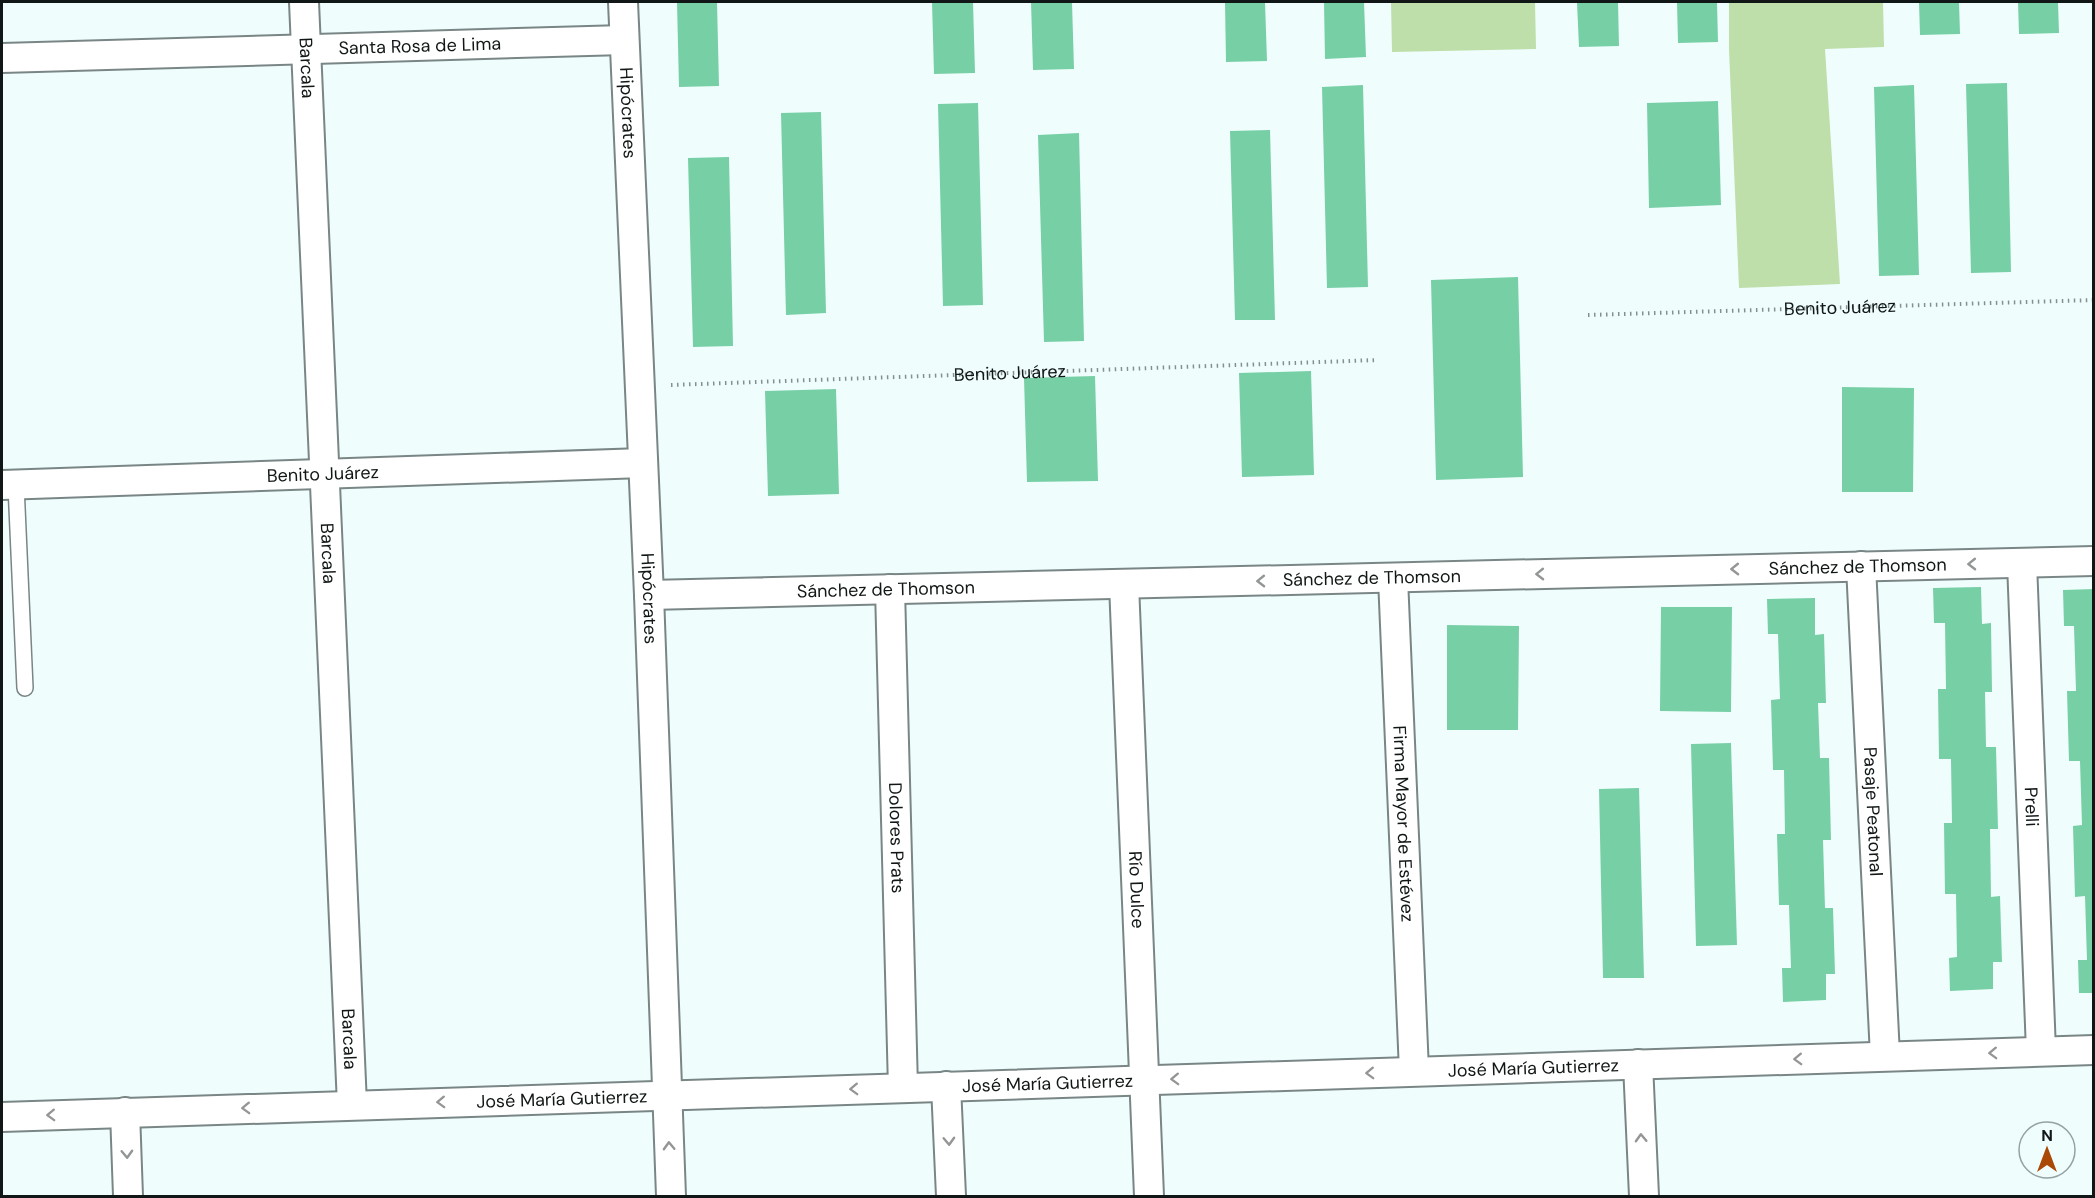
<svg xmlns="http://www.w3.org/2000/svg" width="2095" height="1198" font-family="'DM Sans',sans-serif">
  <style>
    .green { fill: #bedeaa }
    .building { fill: #77cfa6 }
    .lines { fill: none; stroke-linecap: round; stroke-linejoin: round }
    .service-casing { stroke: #798685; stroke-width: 18 }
    .minor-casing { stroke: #798685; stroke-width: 32 }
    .path { stroke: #858f8f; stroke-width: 4; stroke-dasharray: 1.5 4.5; stroke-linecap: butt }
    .service { stroke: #fff; stroke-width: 15 }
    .minor { stroke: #fff; stroke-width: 28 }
    .oneway { stroke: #949696 }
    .labels { text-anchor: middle; stroke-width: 5; stroke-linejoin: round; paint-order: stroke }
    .street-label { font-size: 18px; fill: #111616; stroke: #effefd }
  </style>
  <rect width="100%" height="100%" fill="#effefd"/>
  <!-- green -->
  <path class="green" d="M1391 2H1535L1536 49 1392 52Z
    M1729 2H1883L1884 47 1825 49 1840 284 1739 288 1729 49Z"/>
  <!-- building -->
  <path class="building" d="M677 2H717L719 86 679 87Z
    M932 2H973L975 73 934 74Z
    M1031 2H1072L1074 69 1033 70Z
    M1225 2H1265L1267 61 1226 62Z
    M1324 2H1364L1366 57 1325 59Z
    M1577 2H1618L1619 46 1579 47Z
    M1677 2H1717L1718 42 1678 43Z
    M1919 2H1959L1960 34 1920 35Z
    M2018 2H2058L2059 33 2019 34Z
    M2007 83 2011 272 1971 273 1966 84Z
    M1363 85 1368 287 1327 288 1322 87Z
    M1914 85 1919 275 1879 276 1874 87Z
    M1718 101 1721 205 1649 208 1647 103Z
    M978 103 983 305 943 306 938 104Z
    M821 112 826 313 786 315 781 113Z
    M1270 130 1275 320H1235L1230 131Z
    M1079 133 1084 341 1044 342 1038 135Z
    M729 157 733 346 693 347 688 158Z
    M1518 277 1523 477 1436 480 1431 280Z
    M1311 371 1314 475 1242 477 1239 373Z
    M1095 376 1098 481 1027 482 1024 378Z
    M1842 387 1914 388 1913 492H1842Z
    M836 389 839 494 768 496 765 391Z
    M1981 587 1982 624 1991 623 1992 692H1985L1986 747H1996L1998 829H1990L1991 897 2000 896 2002 962H1993V989L1950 991 1949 958 1957 957 1956 894H1945L1944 823H1952L1951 759H1939L1938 689H1946L1945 623H1934L1933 588Z
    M2094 589V993H2079L2078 960H2087L2085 896 2075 897 2073 826 2082 825 2080 761H2069L2067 691H2076L2074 626H2064L2063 590Z
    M1815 598V635L1824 634 1826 703H1818L1820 758H1829L1831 840H1823L1825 908H1833L1835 974H1826V1000L1783 1002 1782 968H1791L1789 905H1779L1777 834H1785L1784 770H1773L1771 700 1780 699 1778 634H1768L1767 599Z
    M1661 607H1732L1731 712 1660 711Z
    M1447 625 1519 626 1518 730H1447Z
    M1731 743 1737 945 1696 946 1691 744Z
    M1639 788 1644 978H1603L1599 789Z"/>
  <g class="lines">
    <defs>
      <path id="service" d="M16 485 25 688"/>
      <g id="minor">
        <path id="s3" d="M304 2 352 1105"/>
        <path id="s4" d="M623 2 649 595 671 1196"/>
        <path id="s5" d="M2 58 624 40"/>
        <path id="s6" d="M2 485 643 463"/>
        <path id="s7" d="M2022 563 2041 1051"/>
        <path id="s8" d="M1861 566 1885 1056"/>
        <path id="s9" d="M1393 578 1414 1071"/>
        <path id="s10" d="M1124 584 1149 1196"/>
        <path id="s11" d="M890 589 903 1088"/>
        <path id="s12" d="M649 595 2094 561"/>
        <path d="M1638 1064 1644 1196"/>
        <path d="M946 1086 951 1196"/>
        <path d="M125 1112 128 1196"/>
        <path id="s13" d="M2 1117 2094 1050"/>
      </g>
    </defs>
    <!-- service casing -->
    <use href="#service" class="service-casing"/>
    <!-- minor casing -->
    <use href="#minor" class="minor-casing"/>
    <!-- path -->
    <g class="path">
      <path id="s1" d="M1588 315 2094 300"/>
      <path id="s2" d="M671 385 1378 360"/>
    </g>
    <!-- service -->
    <use href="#service" class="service"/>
    <!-- minor -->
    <use href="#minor" class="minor"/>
  </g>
  <!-- one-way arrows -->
  <defs><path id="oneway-chevron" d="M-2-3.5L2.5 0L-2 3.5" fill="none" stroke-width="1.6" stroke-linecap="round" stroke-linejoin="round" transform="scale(1.5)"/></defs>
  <g class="oneway">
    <use href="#oneway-chevron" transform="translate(1972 564) rotate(179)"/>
    <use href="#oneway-chevron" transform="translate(1735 569) rotate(179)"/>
    <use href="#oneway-chevron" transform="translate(1540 574) rotate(179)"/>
    <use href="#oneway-chevron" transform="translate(1261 581) rotate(179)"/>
    <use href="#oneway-chevron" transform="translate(1993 1053) rotate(178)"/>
    <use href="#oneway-chevron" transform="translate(1798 1059) rotate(178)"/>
    <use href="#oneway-chevron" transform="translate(1370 1073) rotate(178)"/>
    <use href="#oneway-chevron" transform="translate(1175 1079) rotate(178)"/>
    <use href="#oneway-chevron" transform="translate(854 1089) rotate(178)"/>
    <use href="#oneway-chevron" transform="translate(441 1102) rotate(178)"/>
    <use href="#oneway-chevron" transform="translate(246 1108) rotate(178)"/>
    <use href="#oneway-chevron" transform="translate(51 1115) rotate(178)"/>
    <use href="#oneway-chevron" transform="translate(1641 1138) rotate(-92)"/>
    <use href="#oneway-chevron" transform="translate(949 1141) rotate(88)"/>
    <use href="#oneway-chevron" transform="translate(669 1146) rotate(-92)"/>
    <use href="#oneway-chevron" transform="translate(127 1154) rotate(88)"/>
  </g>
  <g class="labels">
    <!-- street labels -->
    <g class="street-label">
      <text dy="6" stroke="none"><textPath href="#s5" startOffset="418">Santa Rosa de Lima</textPath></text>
      <text dy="6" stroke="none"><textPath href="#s3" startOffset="66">Barcala</textPath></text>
      <text dy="6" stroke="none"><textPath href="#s4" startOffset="111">Hipócrates</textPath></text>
      <text dy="6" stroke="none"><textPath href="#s1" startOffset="252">Benito Juárez</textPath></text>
      <text dy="6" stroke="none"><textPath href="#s2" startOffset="339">Benito Juárez</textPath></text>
      <text dy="6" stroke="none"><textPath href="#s6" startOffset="321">Benito Juárez</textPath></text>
      <text dy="6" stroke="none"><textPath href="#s3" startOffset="552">Barcala</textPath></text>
      <text dy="6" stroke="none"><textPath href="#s12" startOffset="1209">Sánchez de Thomson</textPath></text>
      <text dy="6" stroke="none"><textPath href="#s12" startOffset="723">Sánchez de Thomson</textPath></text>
      <text dy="6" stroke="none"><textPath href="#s12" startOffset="237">Sánchez de Thomson</textPath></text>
      <text dy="6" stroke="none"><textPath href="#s4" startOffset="597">Hipócrates</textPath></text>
      <text dy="6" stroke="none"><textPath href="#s7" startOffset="244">Prelli</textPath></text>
      <text dy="6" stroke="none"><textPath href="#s8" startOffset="246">Pasaje Peatonal</textPath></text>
      <text dy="6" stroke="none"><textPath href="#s9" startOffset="246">Firma Mayor de Estévez</textPath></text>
      <text dy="6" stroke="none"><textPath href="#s11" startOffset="249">Dolores Prats</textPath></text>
      <text dy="6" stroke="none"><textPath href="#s10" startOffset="306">Río Dulce</textPath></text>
      <text dy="6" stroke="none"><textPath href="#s3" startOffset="1038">Barcala</textPath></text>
      <text dy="6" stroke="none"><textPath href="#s13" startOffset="1532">José María Gutierrez</textPath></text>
      <text dy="6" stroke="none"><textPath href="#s13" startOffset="1046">José María Gutierrez</textPath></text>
      <text dy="6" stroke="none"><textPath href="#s13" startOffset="560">José María Gutierrez</textPath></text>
    </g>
  </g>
  <!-- border -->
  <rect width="2095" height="1198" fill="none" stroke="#111616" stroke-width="6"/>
  <!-- north arrow -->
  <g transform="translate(2047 1150)"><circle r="28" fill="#effefd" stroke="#96a1a1" stroke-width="1.5"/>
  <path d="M0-4.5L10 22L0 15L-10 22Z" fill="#aa4905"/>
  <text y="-9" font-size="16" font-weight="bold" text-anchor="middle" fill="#111616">N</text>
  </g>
</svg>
